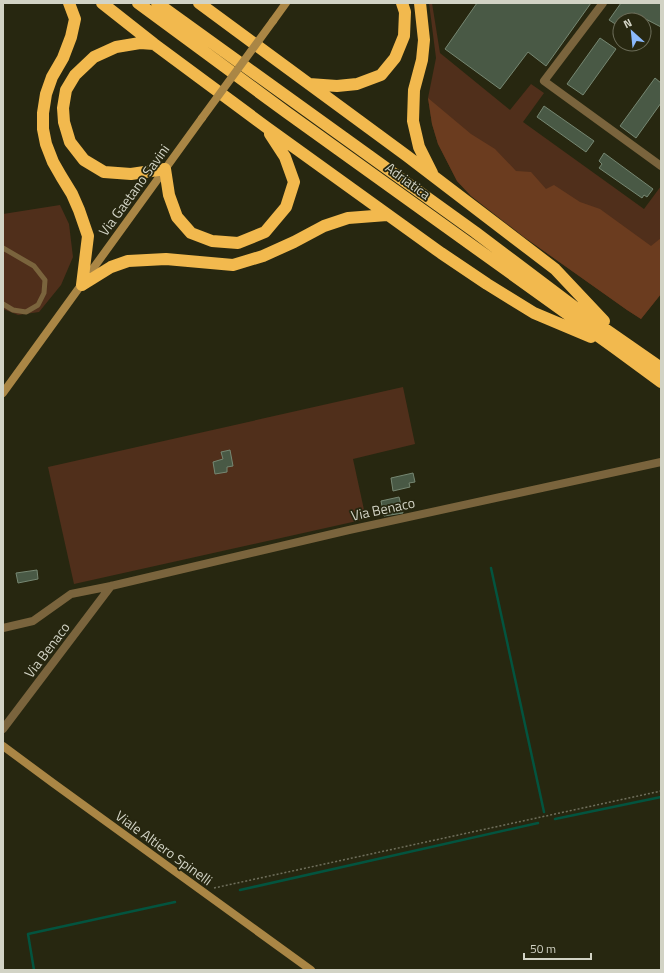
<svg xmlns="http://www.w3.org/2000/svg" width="664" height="973" font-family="'Titillium Web',sans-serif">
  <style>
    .green { fill: #502f1b }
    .forest { fill: #6b3c1f }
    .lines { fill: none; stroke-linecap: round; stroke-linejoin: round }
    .stream { stroke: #03543f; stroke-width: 2.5 }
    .building { fill: #495945; stroke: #768772 }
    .path { stroke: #6f6f5c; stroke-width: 1.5; stroke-dasharray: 2 2; stroke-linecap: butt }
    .lane { stroke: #7a643d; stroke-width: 5 }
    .street { stroke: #7a643d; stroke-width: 8 }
    .secondary { stroke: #aa8645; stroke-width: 8 }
    .highway { stroke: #f2b94e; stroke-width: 12 }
    .secondary-bridge { stroke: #aa8645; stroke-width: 8 }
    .labels { text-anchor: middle; stroke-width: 3.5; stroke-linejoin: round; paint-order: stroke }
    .street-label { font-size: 14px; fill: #d2d3c5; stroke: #272710 }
  </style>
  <rect width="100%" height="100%" fill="#272710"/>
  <!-- green -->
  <path class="green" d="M429 3H432L440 53 510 110 531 84 544 93 523 122 644 209 661 186V294L641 319 627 310 524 237 471 196 457 181 438 144 432 124 428 98 436 58Z
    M60 205 69 224 73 257 61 285 39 312 18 315 3 309V214Z
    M403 387 415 444 353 459 366 519 74 584 48 467Z"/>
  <!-- forest -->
  <path class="forest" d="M428 98 471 134 495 149 516 171 531 172 546 189 554 185 580 202 600 209 651 246 661 238V294L641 319 627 310 524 237 471 196 457 181 438 144 432 124Z"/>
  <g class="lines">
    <!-- stream -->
    <path class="stream" d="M491 568 544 812
      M555 819 661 797
      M240 890 538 823
      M34 970 28 934 175 902"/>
  </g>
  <!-- building -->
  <path class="building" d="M477 3H591L546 66 528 52 500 89 445 49Z
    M621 3H661V27L634 13 629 20H620V27L609 20Z
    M600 38 616 49 583 95 567 84Z
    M655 78 661 83V103L636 138 620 126Z
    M544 106 594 141 586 152 537 117Z
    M604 153 653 189 647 197 644 195 642 198 599 168 602 164 599 161Z
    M230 450 233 466 227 467V472L215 474 213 462 223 459 221 452Z
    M413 473 415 482 409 483 410 487 393 491 391 478Z
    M399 497 403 513 384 516 381 501Z
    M37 570 38 579 18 583 16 573Z"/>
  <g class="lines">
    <!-- path -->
    <path class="path" d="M214 888 661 791"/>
    <!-- lane -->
    <path class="lane" d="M3 248 34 266 45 280 44 293 38 305 26 312 13 310 3 304"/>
    <!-- street -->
    <path class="street" d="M603 3 544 81 661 166
      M3 628 33 621 71 594 111 586 349 530 661 462
      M3 729 111 586"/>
    <!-- secondary -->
    <path class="secondary" d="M273 21 286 3
      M3 393 202 118
      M3 746 53 783 311 970"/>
    <!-- highway -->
    <path class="highway" d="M69 3 75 19 71 37 63 58 52 77 46 94 43 113V129L46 144 53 162 61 176 72 194 79 210 88 236 82 285
      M102 3 154 44 266 127 441 253 487 284 534 313 591 337
      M138 3 286 112 615 348 661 382
      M157 3 475 232 589 318 661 368
      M199 3 407 156 555 269 604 321
      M420 3 424 40 422 60 414 90 413 121 419 147 432 173
      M154 44 140 43 116 47 94 57 75 75 66 90 63 108 64 122 70 142 84 160 104 172 131 174 165 169 169 195 177 217 191 233 212 241 238 243 265 232 286 207 294 182 285 157 270 134
      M309 84 337 86 357 84 381 75 395 58 404 36 405 12 402 3
      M82 285 111 267 128 261 166 259 233 265 263 256 294 242 324 226 348 218 387 215"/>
    <!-- secondary-bridge -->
    <path class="secondary-bridge" d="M202 118 273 21"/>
  </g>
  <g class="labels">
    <!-- street labels -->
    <g class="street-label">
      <text transform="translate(408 181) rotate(36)" y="5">Adriatica</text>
      <text transform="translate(134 190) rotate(-54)" y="5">Via Gaetano Savini</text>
      <text transform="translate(383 509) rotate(-12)" y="5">Via Benaco</text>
      <text transform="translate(47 650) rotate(-53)" y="5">Via Benaco</text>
      <text transform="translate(164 848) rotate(36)" y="5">Viale Altiero Spinelli</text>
    </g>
  </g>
  <!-- border -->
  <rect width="664" height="973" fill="none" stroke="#d2d3c5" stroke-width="8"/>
  <!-- north arrow -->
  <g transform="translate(632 32) rotate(333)"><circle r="19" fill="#272710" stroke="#6b6c58"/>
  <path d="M0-3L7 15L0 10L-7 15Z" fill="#8bb9fc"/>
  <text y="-6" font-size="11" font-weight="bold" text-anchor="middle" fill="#d2d3c5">N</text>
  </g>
  <!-- scale -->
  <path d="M524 953v6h67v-6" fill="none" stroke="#d2d3c5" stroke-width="2"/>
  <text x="530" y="953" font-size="12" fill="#d2d3c5" stroke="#272710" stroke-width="3" paint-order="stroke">50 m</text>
</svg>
